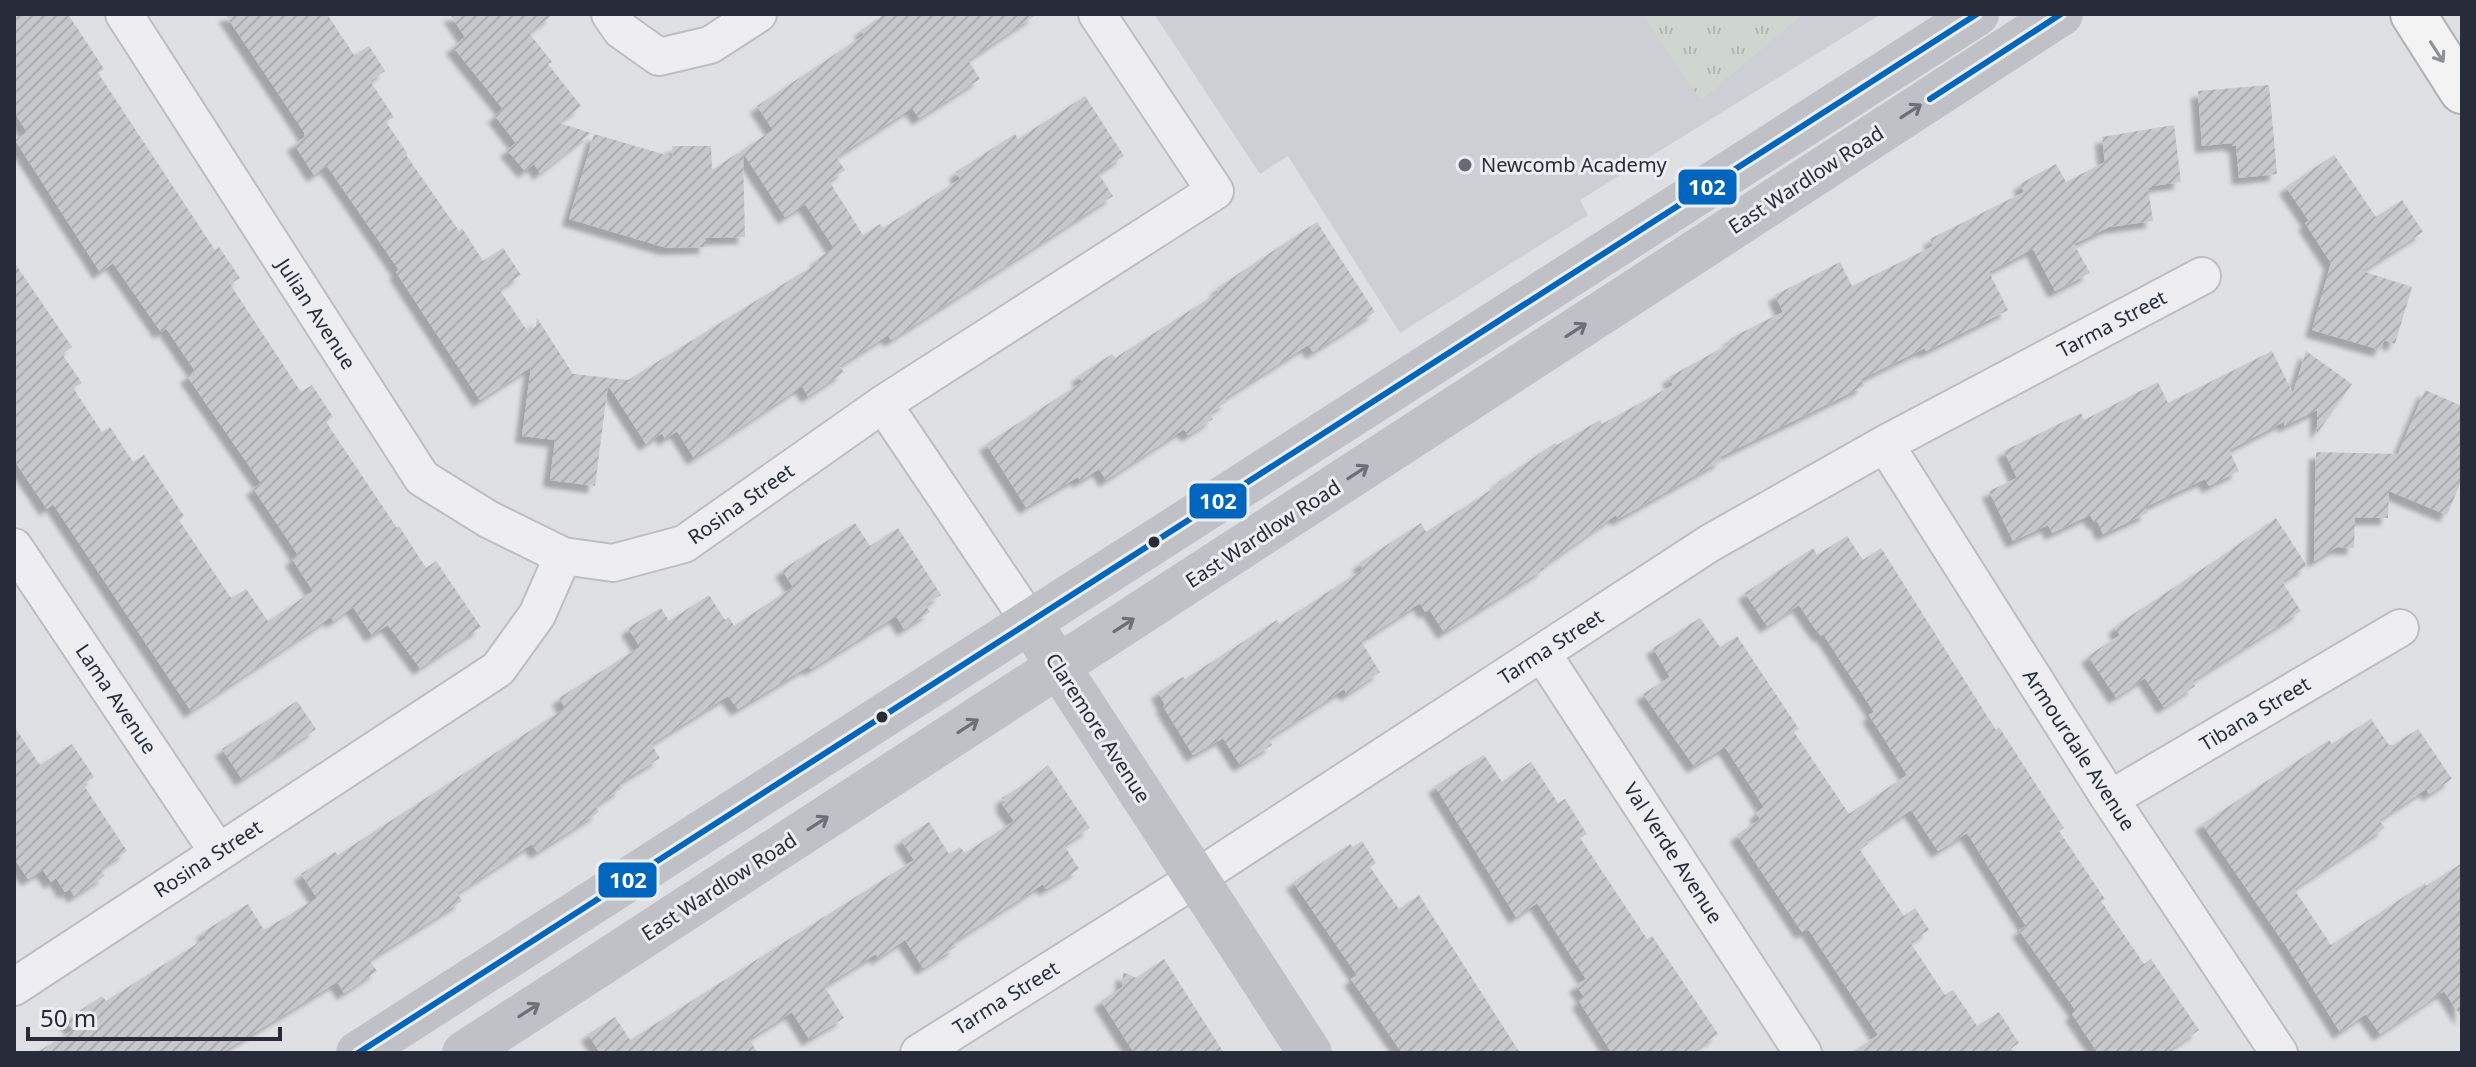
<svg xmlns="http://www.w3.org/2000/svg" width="2476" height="1067" font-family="'Noto Sans',sans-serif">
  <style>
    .built { fill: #cdcfd5 }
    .park { fill: url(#park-tufts) }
    .building { fill: url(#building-hatch); filter: url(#shadow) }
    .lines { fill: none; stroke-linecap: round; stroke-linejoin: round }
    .street-casing { stroke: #bdbec1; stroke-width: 40 }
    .highway-casing { stroke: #b1b3b7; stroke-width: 48 }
    .street { stroke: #eeeef0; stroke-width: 36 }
    .secondary { stroke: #c0c1c6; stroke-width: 44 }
    .highway { stroke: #f3f3f4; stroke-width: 44 }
    .bus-1-casing { stroke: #eceef3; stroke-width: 12 }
    .bus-1 { stroke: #0065bd; stroke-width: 6 }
    .oneway { stroke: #8e9096 }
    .oneway2 { stroke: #6c6f78 }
    .poi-dot { fill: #686b74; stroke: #eceef3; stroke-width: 3 }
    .bus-dot { fill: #282c39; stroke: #eceef3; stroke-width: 3 }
    .labels { text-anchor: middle; stroke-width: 6; stroke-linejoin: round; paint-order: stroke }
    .poi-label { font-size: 20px; fill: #282c39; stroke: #eceef3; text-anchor: start }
    .street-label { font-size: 20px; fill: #282c39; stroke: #eceef3 }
    .line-badge { stroke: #eceef3; stroke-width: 3 }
    .badge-label { font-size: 22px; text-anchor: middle; font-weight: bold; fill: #fff }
  </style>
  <defs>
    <pattern id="park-tufts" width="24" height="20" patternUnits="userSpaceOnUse" patternTransform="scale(2)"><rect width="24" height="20" fill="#ced6cf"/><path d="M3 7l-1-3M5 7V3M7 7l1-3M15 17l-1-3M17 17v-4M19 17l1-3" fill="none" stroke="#b1b8b2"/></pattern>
    <pattern id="building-hatch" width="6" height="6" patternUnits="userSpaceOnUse" patternTransform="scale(2)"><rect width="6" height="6" fill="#c7c8cb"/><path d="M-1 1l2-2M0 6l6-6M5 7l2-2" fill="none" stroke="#abacaf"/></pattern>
    <filter id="shadow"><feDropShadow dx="-7" dy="7" stdDeviation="2" flood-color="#0004"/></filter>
  </defs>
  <rect width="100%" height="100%" fill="#dfe0e3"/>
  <!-- built -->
  <path class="built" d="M1154 14H1881L1580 200 1588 215 1400 333 1288 156 1260 174Z"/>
  <!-- park -->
  <path class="park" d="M1642 14H1803L1701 100Z"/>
  <!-- building -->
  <path class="building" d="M14 14H68L104 69 98 73 215 250 219 247 240 278 230 284 301 392 312 385 333 417 326 422 397 528 399 526 426 568 436 561 481 627 420 668 388 625 372 635 353 607 333 621 331 617 191 711 53 504 47 509 14 460V262L72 347 62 354 82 383 73 388 102 432 110 427 133 462 144 455 184 516 179 520 231 598 246 589 268 621 313 591 292 559 298 555 253 488 261 483 187 376 195 371 166 328 161 332 113 263 100 272 15 140 27 132 14 112Z
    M225 14H327L354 55 369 46 385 71 370 81 394 117 386 122 407 153 406 155 459 231 462 228 483 261 503 248 521 275 499 289 528 332 536 326 537 318 573 374 628 380 819 262 817 259 834 248 805 204 785 217 743 153 745 237 706 238V247L667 248 569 219 594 134 673 157 672 146H711L712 170 773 130 757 106 864 35 861 30 885 14H1037L968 60 980 79 919 118 912 108 836 157 845 170 829 181 863 235 880 224 883 228 960 179 956 172 1015 134 1018 139 1085 96 1124 156 1098 173 1113 196 891 340 888 335 839 366 844 372 808 396 802 386 694 458 677 431 665 439 662 433 646 444 608 385 595 486 550 480 555 440 522 436 531 367 480 400 396 272 399 270 327 166 314 175 294 144 305 137 304 132Z
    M450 14H554L529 33 552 62 548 64 581 106 559 123 591 133 540 173 534 164 525 171 507 150 516 143 495 116 503 109 453 47 465 37Z
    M2269 85 2277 174 2239 178 2236 145 2232 146V143L2202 146 2198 91Z
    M2174 125 2181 182 2152 186V188H2148L2153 221 2109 227 2074 244 2090 273 2055 291 2033 249 1989 272 2008 310 1926 351 1925 348 1861 379 1864 386 1720 457 1722 460 1618 519 1616 515 1543 566 1544 569 1444 632 1429 609 1425 612 1420 603 1361 641 1380 672 1347 694 1344 689 1269 738 1272 745 1240 765 1223 738 1193 755 1163 706 1165 705 1158 692 1183 677 1185 679 1277 620 1279 624 1363 569 1359 563 1421 523 1426 532 1500 484 1498 482 1555 443 1557 445 1600 420 1602 424 1673 385 1669 377 1731 343 1729 339 1783 312 1775 295 1840 262 1852 286 1933 246 1930 239 2024 192 2020 184 2056 164 2066 182 2105 162 2102 137Z
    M2334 155 2376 217 2402 200 2423 232 2362 271 2412 287 2395 344 2384 340 2381 350 2312 330 2331 263 2305 223 2309 221 2286 187Z
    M1317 222 1375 312 1313 352 1308 345 1225 398 1227 402 1210 413 1213 419 1188 435 1184 429 1106 480 1099 469 1080 481 1078 477 1026 507 986 444 1082 382 1078 376 1112 354 1115 358 1219 292 1217 288Z
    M2272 351 2293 393 2306 351 2352 384 2317 433V410L2284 426 2285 421 2229 450 2239 471 2209 486 2205 479 2145 507 2148 513 2103 534 2097 521 2094 522 2090 515 2052 533 2048 525 2013 541 1989 491 2017 478 2004 451 2081 413 2084 420 2158 382 2168 403Z
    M2425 390 2462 406V479L2447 515 2389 491 2388 518H2355L2354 548 2337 547 2314 561 2316 452 2398 454Z
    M2276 518 2307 566 2284 580 2283 583 2301 611 2192 681 2195 686 2164 707 2145 678 2116 697 2088 656 2120 635 2115 628 2120 623 2219 558Z
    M855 523 870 546 898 528 941 595 925 605 930 612 904 629 896 616 811 669 809 666 738 709 728 696 651 744 660 758 619 783 622 788 595 806 599 812 537 852 532 844 457 893 462 901 369 960 377 971 344 993 337 982 221 1053H36L73 1030 66 1020 102 996 106 1001 206 938 203 932 248 904 264 930 317 898 301 874 335 852 338 855 565 708 559 698 640 647 628 628 661 608 669 621 709 595 725 620 729 617 734 626 793 587 782 570Z
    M1847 536 1863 560 1881 548 1996 730 1999 727 2064 828 2059 831 2105 899 2101 901 2144 964 2151 959 2199 1030 2165 1053H2098L2072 1014 2076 1011 2019 930 2026 926 1967 833 1938 851 1911 810 1865 841 1868 844 1860 850 1904 916 1915 908 1929 930 1910 942 1945 995 1953 990 1977 1026 1999 1012 2019 1043 2004 1053H1851L1878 1035 1808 929 1802 932 1737 835 1760 819 1756 813 1764 807 1725 747 1694 766 1643 694 1670 677 1653 648 1700 618 1720 647 1737 636 1799 729 1794 732 1849 814 1907 775 1869 715 1874 712 1823 634 1821 636 1813 626 1799 605 1767 626 1745 593 1813 548 1817 555Z
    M297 701 316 729 242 779 222 749Z
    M2371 719 2389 745H2393L2418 729 2452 779 2429 794 2426 789 2379 820 2385 828 2294 889 2331 945 2425 883 2426 886 2462 863V1018L2444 991 2380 1034 2366 1014 2340 1032 2286 946 2202 824 2329 740 2332 744Z
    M14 726 40 765 72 744 94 777 83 784 127 851 100 869 105 876 74 896 70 889 65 892 56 878 51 882 43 870 28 879 14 858Z
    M1484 755 1502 782 1531 762 1558 803 1565 799 1587 834 1580 838 1647 939 1652 936 1718 1034 1690 1053H1612L1579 1001 1584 997 1576 985 1586 979 1537 903 1516 917 1435 786Z
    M1048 765 1090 828 1064 845 1079 869 1046 889 1043 884 953 942 956 947 923 968 905 940 878 958 876 954 824 986 844 1018 809 1039 792 1012 749 1039 758 1053H600L588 1034 615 1017 630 1040 914 860 901 840 929 822 949 854 960 847 965 853 1014 821 1002 804 1005 803 1002 798 1031 780Z
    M1362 841 1376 863 1370 867 1399 909 1419 895 1520 1053H1402L1351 979 1357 975 1293 882 1350 844 1353 847Z
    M1164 959 1224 1053H1134L1101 1001 1122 987 1123 972 1136 978Z"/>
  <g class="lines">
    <defs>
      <path id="street" d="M124 14 422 478 488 519 563 556
        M610 14 621 30 659 57 710 45 758 14
        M883 404 1030 622
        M1885 444 2110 799 2279 1053
        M14 547 218 852
        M1542 653 1803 1053
        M2110 799 2400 628
        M14 987 498 669 537 615 563 556 613 563 684 544 883 404 1215 191 1097 14
        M919 1053 1195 879 1710 543 1885 444 2202 276"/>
      <path id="highway" d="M2413 14 2462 91"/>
    </defs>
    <!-- street casing -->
    <use href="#street" class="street-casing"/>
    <!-- highway casing -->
    <use href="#highway" class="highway-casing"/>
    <!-- street -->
    <use href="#street" class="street"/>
    <!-- secondary -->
    <path class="secondary" d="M1043 643 1310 1053
      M358 1053 1977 14
      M464 1053 2061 14"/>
    <!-- highway -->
    <use href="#highway" class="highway"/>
    <defs>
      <path id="bus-1" d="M1930 99 2061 14
        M358 1053 1977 14"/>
    </defs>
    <!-- bus-1 casing -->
    <use href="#bus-1" class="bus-1-casing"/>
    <!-- bus-1 -->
    <use href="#bus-1" class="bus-1"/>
  </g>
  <!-- one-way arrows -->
  <defs><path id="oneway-shaft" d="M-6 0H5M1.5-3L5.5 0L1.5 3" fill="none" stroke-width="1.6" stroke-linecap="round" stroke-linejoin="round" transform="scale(2)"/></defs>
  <use class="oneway" href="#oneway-shaft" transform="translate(2437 52) rotate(57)"/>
  <g class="oneway2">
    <use href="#oneway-shaft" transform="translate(1911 111) rotate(-33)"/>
    <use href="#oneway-shaft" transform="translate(1576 330) rotate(-33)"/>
    <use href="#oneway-shaft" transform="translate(1358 472) rotate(-33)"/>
    <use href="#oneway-shaft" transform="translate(1124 625) rotate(-33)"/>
    <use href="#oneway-shaft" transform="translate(968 726) rotate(-33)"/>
    <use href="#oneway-shaft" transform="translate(818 823) rotate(-33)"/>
    <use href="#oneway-shaft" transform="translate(529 1010) rotate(-33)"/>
  </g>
  <!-- markers -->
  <circle class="poi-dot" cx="1465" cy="165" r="8"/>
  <g class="bus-dot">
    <circle cx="1154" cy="542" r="7"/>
    <circle cx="882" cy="717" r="7"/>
  </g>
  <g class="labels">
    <!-- poi labels -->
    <g class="poi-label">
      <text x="1481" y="172">Newcomb Academy</text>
    </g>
    <!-- street labels -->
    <g class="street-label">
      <text transform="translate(1806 180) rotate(-33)" y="7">East Wardlow Road</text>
      <text transform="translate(316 314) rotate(57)" y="7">Julian Avenue</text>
      <text transform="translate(2112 324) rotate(-28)" y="7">Tarma Street</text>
      <text transform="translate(741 504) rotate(-35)" y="7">Rosina Street</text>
      <text transform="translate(1263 534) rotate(-33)" y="7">East Wardlow Road</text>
      <text transform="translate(1551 647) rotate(-33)" y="7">Tarma Street</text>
      <text transform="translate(116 699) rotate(56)" y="7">Lama Avenue</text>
      <text transform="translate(2255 714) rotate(-31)" y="7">Tibana Street</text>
      <text transform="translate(1098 728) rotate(57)" y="7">Claremore Avenue</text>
      <text transform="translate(2079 750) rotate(57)" y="7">Armourdale Avenue</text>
      <text transform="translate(1673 853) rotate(57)" y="7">Val Verde Avenue</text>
      <text transform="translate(208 859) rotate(-33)" y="7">Rosina Street</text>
      <text transform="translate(719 887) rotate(-33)" y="7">East Wardlow Road</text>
      <text transform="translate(1006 998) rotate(-32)" y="7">Tarma Street</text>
    </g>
  </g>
  <g class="line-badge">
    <rect x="1677" y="168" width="61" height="38" rx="8" fill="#0065bd"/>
    <rect x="1188" y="482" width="60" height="38" rx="8" fill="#0065bd"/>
    <rect x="597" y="861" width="61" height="38" rx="8" fill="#0065bd"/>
  </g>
  <g class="badge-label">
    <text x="1707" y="195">102</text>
    <text x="1218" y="509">102</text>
    <text x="628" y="888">102</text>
  </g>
  <!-- border -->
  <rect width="2476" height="1067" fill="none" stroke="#282c39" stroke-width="32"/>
  <!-- scale -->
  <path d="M28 1027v12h252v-12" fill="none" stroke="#282c39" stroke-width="4"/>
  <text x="40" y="1027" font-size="24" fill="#282c39" stroke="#eceef3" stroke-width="6" paint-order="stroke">50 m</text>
</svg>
